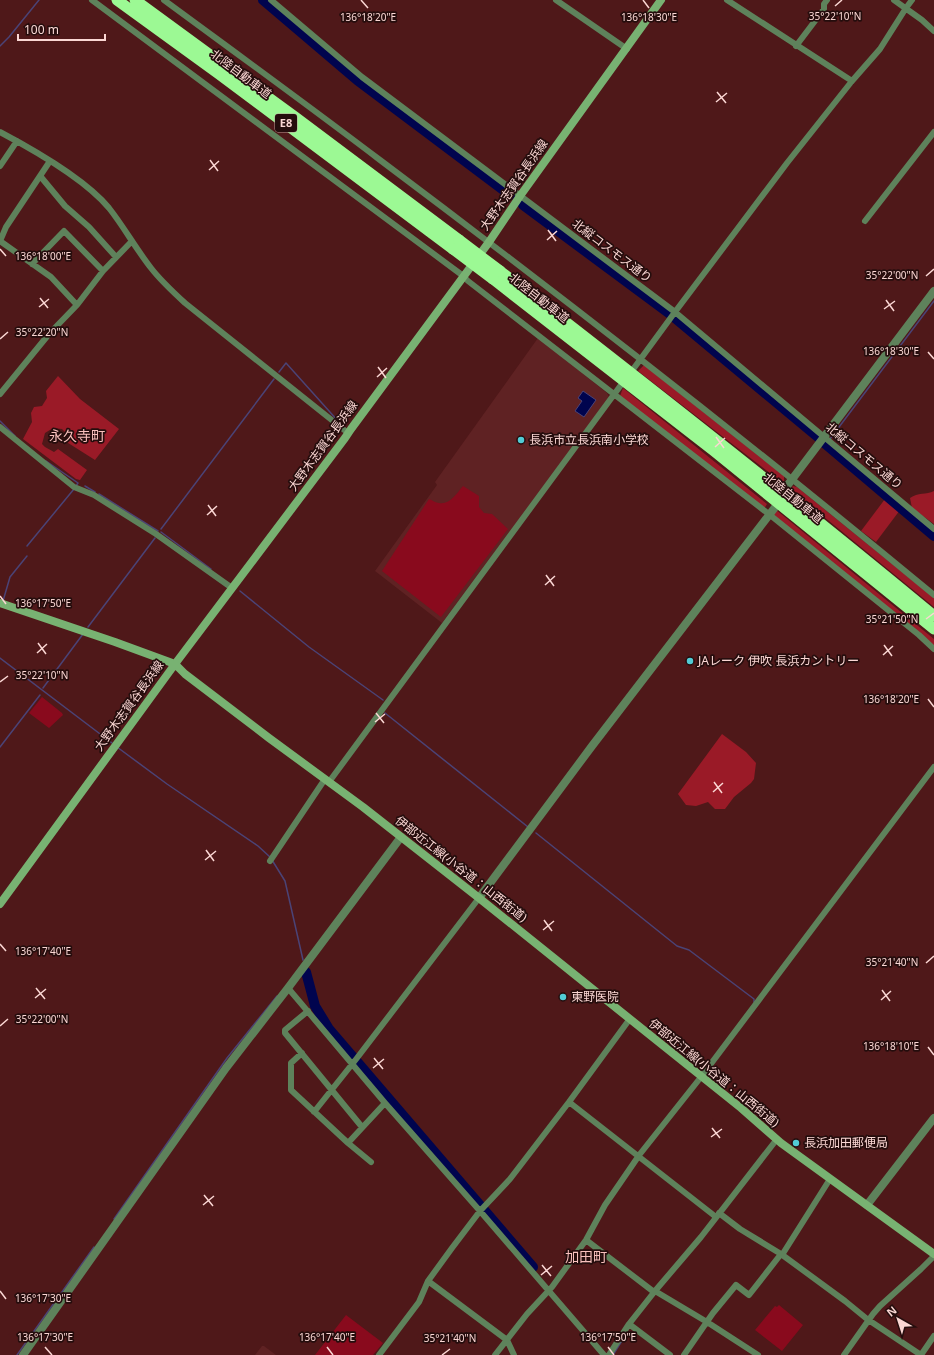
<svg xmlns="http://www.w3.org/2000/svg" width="934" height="1355" font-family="'Noto Sans','Noto Sans JP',sans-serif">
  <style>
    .built { fill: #5f2223 }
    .green { fill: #890a1d }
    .forest { fill: #9a1a27 }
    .water { fill: #00044e; stroke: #4b4376 }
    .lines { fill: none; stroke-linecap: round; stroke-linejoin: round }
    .stream { stroke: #4b4376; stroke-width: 1.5 }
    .river { stroke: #00044e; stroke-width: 10 }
    .minor { stroke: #5e825b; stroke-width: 6 }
    .tertiary { stroke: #5e825b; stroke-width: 8 }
    .secondary { stroke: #78b272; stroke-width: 8 }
    .motorway { stroke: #9cf994; stroke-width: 11 }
    .motorway-bridge { stroke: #9cf994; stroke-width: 11 }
    .ticks { fill: none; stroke: #fbd7d4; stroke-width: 1.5 }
    .poi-dot { fill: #52ccd5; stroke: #250d0d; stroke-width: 1.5 }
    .labels { text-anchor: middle; stroke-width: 3.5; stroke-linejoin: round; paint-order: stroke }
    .shield { fill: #250d0d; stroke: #bb9a98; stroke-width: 1 }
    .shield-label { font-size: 11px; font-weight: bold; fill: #fbd7d4 }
    .street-label { font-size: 12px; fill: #fbd7d4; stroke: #250d0d }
    .poi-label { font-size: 12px; fill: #fbd7d4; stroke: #250d0d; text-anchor: start }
    .quarter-label { font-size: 14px; fill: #f9c0bd; stroke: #250d0d }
    .ticks-label { font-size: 10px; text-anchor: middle; fill: #fbd7d4; stroke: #250d0d; stroke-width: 3.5; stroke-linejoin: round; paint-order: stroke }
  </style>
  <rect width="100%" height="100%" fill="#4f1819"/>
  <!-- built -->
  <path class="built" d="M538 338 607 393 609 397 442 623 375 571 437 485 435 482Z
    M262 1346H264L276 1355H255Z"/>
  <!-- green -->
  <path class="green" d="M463 486 479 496V507L484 513 492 514 508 529 441 617 382 571 429 499C432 500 436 503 439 503 450 505 457 493 463 486Z
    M42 697 62 713 63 715 49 728 29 713Z
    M779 1305 803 1325 782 1351 755 1330 775 1306 777 1307Z
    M346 1315 383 1343 373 1355H315Z"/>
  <!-- forest -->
  <path class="forest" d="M644 365 784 476V484L638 371Z
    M58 376 80 399 119 429 95 460 65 441 67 434 62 429 53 428 45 433 42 444 45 447 54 452 58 449 87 470 80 480 76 479 23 439 32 422 31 413 34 407 42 406 47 398 46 391Z
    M623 388 767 504 764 509 620 396Z
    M793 486 797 487 934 598V607L790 489Z
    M934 491V524L912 508 910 498C918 492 926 495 934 491Z
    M885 499 900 510 876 542 861 531Z
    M775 509 934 639V650L773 515Z
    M722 734 746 752 756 763 754 779 751 783 734 797 725 809H715L708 802 696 806 686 805 678 794Z"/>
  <!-- water -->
  <path class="water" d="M583 391 596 400 584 417 575 411 582 401 578 398Z"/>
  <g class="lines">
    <!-- stream -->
    <path class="stream" d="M0 46 9 37 39 0
      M279 372 286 363 338 421
      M0 421 15 436
      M830 439 934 301
      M46 461 78 483 76 486
      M85 486 95 492
      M99 494 158 531
      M161 529 274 379
      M161 532 211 569
      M27 546 74 489
      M240 591 309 647 383 700
      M3 601 10 577 27 556
      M88 627 155 538
      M0 658 112 743
      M43 688 83 634
      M385 713 528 827
      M0 747 40 695
      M117 747 167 784 258 846 270 857
      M536 833 677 946 689 950 754 999V1002
      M272 860 285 881 303 960
      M114 1219 227 1058 277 996
      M17 1355 94 1247
      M613 1355 623 1339"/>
    <!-- river -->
    <path class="river" d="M263 0 357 80 510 195
      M523 205 670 314 819 438
      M823 442 934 536
      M306 972 315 1006 329 1029 533 1267"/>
    <!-- minor -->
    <path class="minor" d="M92 0 462 275 468 281 770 515 919 635 934 649
      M164 0C236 53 309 106 380 160 568 301 753 445 934 595
      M271 0 362 77 675 312 934 529
      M556 0 627 49
      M727 0 852 81
      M894 0 922 20 934 31
      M796 46 824 9V4L827 0
      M0 132C34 150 85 179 109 208 124 227 136 249 151 268 161 281 173 292 185 303L348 433
      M0 166 17 141
      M41 177 65 206 89 227 116 257
      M865 221 934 132
      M0 241 51 277 77 305 49 334 0 394
      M0 241 6 227 50 161
      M32 264 64 231 103 271
      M77 305 103 271 132 241
      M634 368 675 312 787 163 852 81 880 49 906 8 912 0
      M0 427 74 487 94 495 156 534 232 588
      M329 782 621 385
      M270 861 325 779
      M288 988 385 1103 480 1211 604 1355
      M308 1011 285 1030V1033L362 1127
      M302 1053 291 1063V1090L348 1143 371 1162
      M569 1102 716 1217
      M314 1112 357 1058 479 898
      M348 1143 385 1103
      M719 1213 740 1229 781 1254 845 1301 867 1319 921 1355
      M586 1240 654 1292
      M782 1255 830 1179
      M428 1281 507 1340
      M655 1291 707 1322 758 1355
      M629 1324 670 1355
      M507 1340 514 1355
      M379 1355 419 1302 428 1281 452 1248 480 1211 510 1179 569 1102 629 1020
      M495 1355 527 1314 552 1287 586 1240 605 1205 640 1154 701 1077 934 767
      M609 1355 629 1324 655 1291 701 1237 777 1139
      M684 1355 713 1313 736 1285 749 1295 781 1254
      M844 1355 873 1314 880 1306 921 1269 934 1256
      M921 1355 934 1336"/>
    <!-- tertiary -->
    <path class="tertiary" d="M787 486 934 291
      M479 898 592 746 776 506
      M867 1205 934 1118
      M23 1355 226 1068 288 988 401 837"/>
    <!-- secondary -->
    <path class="secondary" d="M0 603 115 642 175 664 185 674 269 738 363 807 479 898 741 1108 781 1143 934 1254
      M0 904 175 664 345 438 351 429 489 242 520 196 661 0"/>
    <!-- motorway -->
    <path class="motorway" d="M117 0 219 74 453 249
      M135 0 295 117 459 240
      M500 271C646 384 792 498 934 616
      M493 279 714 451 934 629"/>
    <!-- motorway-bridge -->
    <path class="motorway-bridge" d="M459 240 500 271
      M453 249 493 279"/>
  </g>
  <!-- ticks -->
  <path class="ticks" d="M361 0 368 8M643 0 649 8M835 6 842 0M717 92 726 103M716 102 727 93M210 160 218 171M209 170 219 161M548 230 556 241M547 240 557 231M0 249 6 256M926 276 934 269M40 298 48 308M886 300 894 311M39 307 49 299M884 309 895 301M0 339 8 332M928 352 934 359M378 367 386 378M377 377 387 368M716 437 724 448M715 447 725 438M208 505 216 516M207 515 217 506M546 575 554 586M545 585 555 576M0 596 6 604M926 619 934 613M38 643 46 654M884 645 892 656M37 653 47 644M883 655 893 646M0 682 8 676M928 699 934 707M376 713 384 723M375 722 385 714M714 782 722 793M713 792 723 783M206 850 214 861M205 860 216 851M544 920 552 931M543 930 554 921M0 944 6 951M926 963 934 956M36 988 45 999M882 990 890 1001M35 998 46 989M881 1000 891 991M0 1026 8 1019M928 1047 934 1055M374 1058 383 1069M373 1068 384 1059M712 1128 720 1138M711 1137 722 1129M204 1195 213 1206M203 1205 214 1196M542 1265 551 1276M541 1275 552 1266M0 1291 6 1299M45 1347 52 1355M327 1347 333 1355M608 1347 614 1355M442 1355 450 1349"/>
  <!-- markers -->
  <g class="poi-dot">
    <circle cx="521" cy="440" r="4"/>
    <circle cx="690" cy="661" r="4"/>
    <circle cx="563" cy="997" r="4"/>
    <circle cx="796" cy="1143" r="4"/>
  </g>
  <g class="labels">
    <!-- shield labels -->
    <rect class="shield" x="275" y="114" width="22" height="18" rx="3"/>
    <g class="shield-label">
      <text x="286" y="127">E8</text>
    </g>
    <!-- street labels -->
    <g class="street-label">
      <text transform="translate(241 74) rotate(37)" y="4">北陸自動車道</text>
      <text transform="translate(514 185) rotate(-55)" y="4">大野木志賀谷長浜線</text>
      <text transform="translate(612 251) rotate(37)" y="4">北縦コスモス通り</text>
      <text transform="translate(539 298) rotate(38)" y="4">北陸自動車道</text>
      <text transform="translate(323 446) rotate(-54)" y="4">大野木志賀谷長浜線</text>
      <text transform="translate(864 456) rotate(40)" y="4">北縦コスモス通り</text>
      <text transform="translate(793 498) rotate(39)" y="4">北陸自動車道</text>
      <text transform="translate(129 706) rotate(-54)" y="4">大野木志賀谷長浜線</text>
      <text transform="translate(461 869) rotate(38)" y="4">伊部近江線(小谷道：山西街道)</text>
      <text transform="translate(714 1073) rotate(39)" y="4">伊部近江線(小谷道：山西街道)</text>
    </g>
    <!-- poi labels -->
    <g class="poi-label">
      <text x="529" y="444">長浜市立長浜南小学校</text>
      <text x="698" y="665">JAレーク 伊吹 長浜カントリー</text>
      <text x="571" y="1001">東野医院</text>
      <text x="804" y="1147">長浜加田郵便局</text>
    </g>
    <!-- quarter labels -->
    <g class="quarter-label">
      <text x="77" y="441">永久寺町</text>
      <text x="586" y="1262">加田町</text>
    </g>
  </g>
  <g class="ticks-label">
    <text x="835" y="20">35°22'10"N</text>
    <text x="368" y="21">136°18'20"E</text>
    <text x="649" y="21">136°18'30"E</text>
    <text x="43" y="260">136°18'00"E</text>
    <text x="892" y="279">35°22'00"N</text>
    <text x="42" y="336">35°22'20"N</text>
    <text x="891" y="355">136°18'30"E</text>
    <text x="43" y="607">136°17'50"E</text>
    <text x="892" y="623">35°21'50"N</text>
    <text x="42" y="679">35°22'10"N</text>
    <text x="891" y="703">136°18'20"E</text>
    <text x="43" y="955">136°17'40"E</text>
    <text x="892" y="966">35°21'40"N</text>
    <text x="42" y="1023">35°22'00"N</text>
    <text x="891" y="1050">136°18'10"E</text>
    <text x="43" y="1302">136°17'30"E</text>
    <text x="45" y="1341">136°17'30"E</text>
    <text x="327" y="1341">136°17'40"E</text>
    <text x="608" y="1341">136°17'50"E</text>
    <text x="450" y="1342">35°21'40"N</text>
  </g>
  <!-- north arrow -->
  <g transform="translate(898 1319) rotate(321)" stroke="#250d0d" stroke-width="3" paint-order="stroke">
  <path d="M0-3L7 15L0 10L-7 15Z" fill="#fbd7d4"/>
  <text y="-6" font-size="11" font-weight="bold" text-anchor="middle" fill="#fbd7d4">N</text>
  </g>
  <!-- scale -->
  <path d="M18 34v6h87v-6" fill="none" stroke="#fbd7d4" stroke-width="2"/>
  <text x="24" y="34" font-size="12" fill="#fbd7d4" stroke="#250d0d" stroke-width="3" paint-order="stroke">100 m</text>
</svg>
